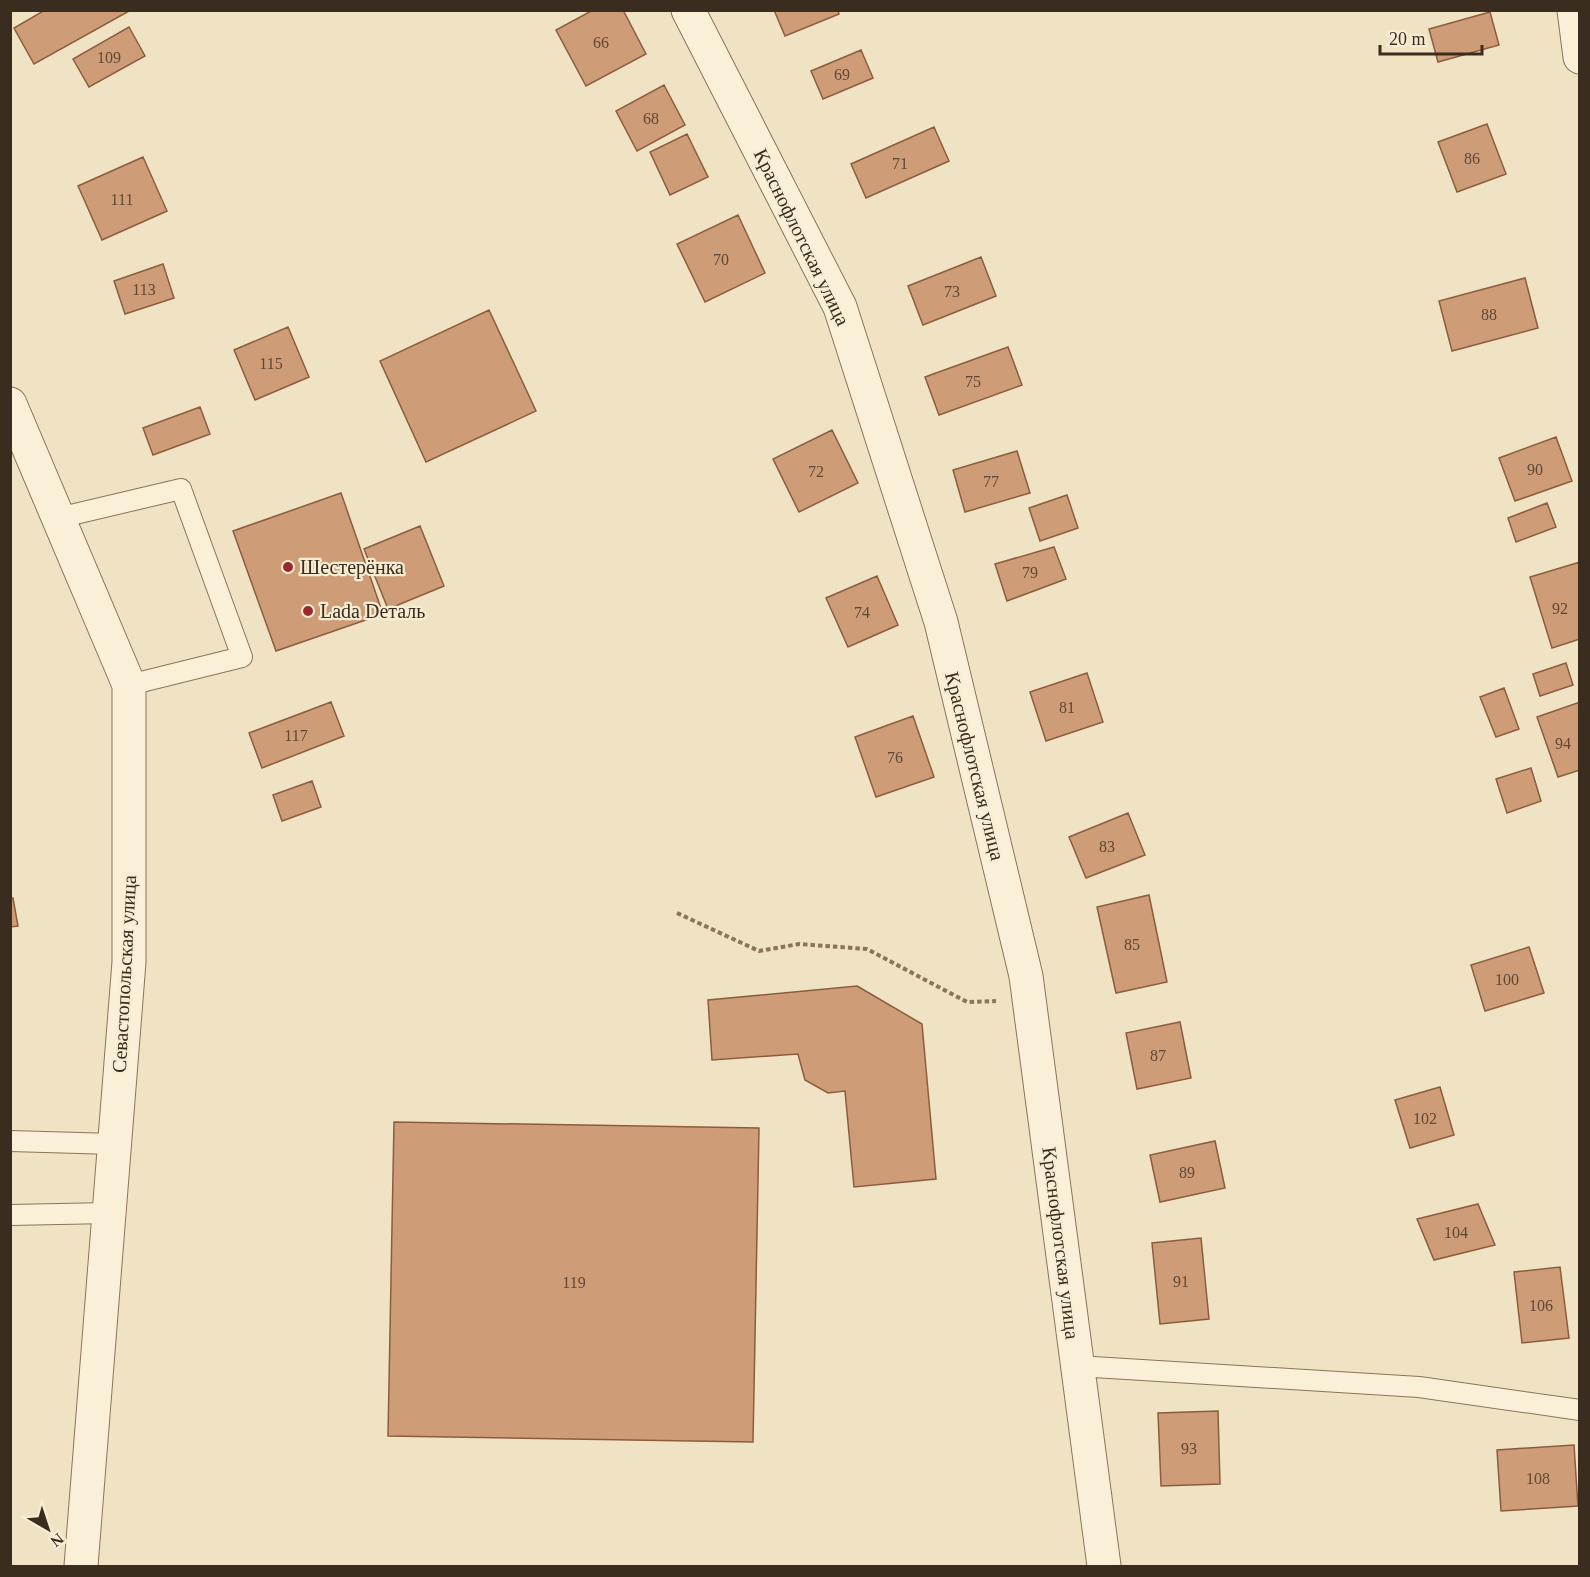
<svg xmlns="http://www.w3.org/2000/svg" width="1590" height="1577" font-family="'Times New Roman',serif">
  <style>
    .building { fill: #cf9c78; stroke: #8b5d3e; stroke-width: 1.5 }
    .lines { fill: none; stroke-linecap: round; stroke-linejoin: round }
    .service-casing { stroke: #8b7459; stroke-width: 22 }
    .minor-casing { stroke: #8b7459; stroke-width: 35 }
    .path { stroke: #8b7459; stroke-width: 4; stroke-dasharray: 4.5 3; stroke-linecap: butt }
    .service { stroke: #faf0d7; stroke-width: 20 }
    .minor { stroke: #faf0d7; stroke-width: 33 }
    .poi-dot { fill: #9c2728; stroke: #f7edd3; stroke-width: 2 }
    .labels { text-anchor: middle; stroke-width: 4.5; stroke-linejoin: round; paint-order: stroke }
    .number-label { font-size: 16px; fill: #5f4834 }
    .street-label { font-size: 20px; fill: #3a2c1e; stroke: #f7edd3 }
    .poi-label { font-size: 20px; fill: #3a2c1e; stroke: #f7edd3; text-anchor: start }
  </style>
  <rect width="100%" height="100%" fill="#f0e3c3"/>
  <!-- building -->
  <path class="building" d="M45 10H131L34 64 14 28Z
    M593 10H623L646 54 586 86 556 30Z
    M774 10H838L839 14 785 36Z
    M1490 12 1499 45 1438 62 1429 29Z
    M129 27 145 56 89 87 73 59Z
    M861 50 873 78 823 99 811 71Z
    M664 85 685 125 637 151 616 111Z
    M1487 124 1506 174 1457 192 1438 142Z
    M934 127 949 161 866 198 851 164Z
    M687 134 708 177 670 195 650 152Z
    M143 157 167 211 102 240 78 186Z
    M738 215 765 273 705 302 677 244Z
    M981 257 996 296 923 325 908 286Z
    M163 264 174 298 125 314 114 281Z
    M1525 278 1538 328 1452 351 1439 301Z
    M489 310 536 411 426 462 380 361Z
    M288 327 309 377 255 400 234 350Z
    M1008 347 1022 385 939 415 925 377Z
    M200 407 210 434 153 455 143 428Z
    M832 430 858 483 799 512 773 459Z
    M1556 437 1572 481 1515 501 1499 458Z
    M1017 451 1030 493 965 512 953 470Z
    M341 493 383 614 276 651 233 531Z
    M1067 495 1078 528 1040 541 1029 508Z
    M1547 503 1556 527 1516 542 1508 518Z
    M420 526 444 586 388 609 364 549Z
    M1054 547 1066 579 1007 601 995 564Z
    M1580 562V639L1552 648 1530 577Z
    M877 576 898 625 848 647 826 598Z
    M1566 663 1573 685 1540 696 1533 674Z
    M1087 673 1103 722 1046 741 1030 692Z
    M1504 688 1519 729 1496 737 1480 697Z
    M331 702 344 736 262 768 249 733Z
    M1580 702V770L1558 777 1537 717Z
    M913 716 934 777 876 797 855 737Z
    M1531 768 1541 801 1507 813 1496 779Z
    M312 781 321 807 282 821 273 795Z
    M1128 813 1145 855 1086 878 1069 837Z
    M1149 895 1167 982 1116 993 1097 907Z
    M10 898H13L18 926 10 927Z
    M1529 947 1544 993 1485 1011 1471 965Z
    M857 986 922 1024 936 1179 854 1187 845 1091 828 1093 805 1080 798 1054 712 1060 708 1000Z
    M1180 1022 1191 1078 1137 1089 1126 1033Z
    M1440 1087 1454 1135 1410 1148 1395 1100Z
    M394 1122 759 1128 753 1442 388 1436Z
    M1215 1141 1225 1188 1160 1202 1150 1155Z
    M1478 1204 1495 1245 1434 1260 1417 1219Z
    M1201 1238 1209 1319 1160 1324 1152 1243Z
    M1560 1267 1569 1338 1522 1343 1514 1272Z
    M1218 1411 1220 1484 1161 1486 1158 1413Z
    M1574 1445 1578 1506 1501 1511 1497 1450Z"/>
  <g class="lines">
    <defs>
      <path id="service" d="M58 518 181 489 242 657 129 685
        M10 1141 114 1144
        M10 1215 109 1213
        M1077 1366 1419 1387 1580 1410"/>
      <path id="minor" d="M688 10 840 307 941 622 1026 976 1104 1566
        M1574 10 1580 57
        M10 404 129 685V962L81 1566"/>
    </defs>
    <!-- service casing -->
    <use href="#service" class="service-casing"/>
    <!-- minor casing -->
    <use href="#minor" class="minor-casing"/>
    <!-- path -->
    <path class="path" d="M677 913 759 951 799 944 867 949 967 1002 996 1001"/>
    <!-- service -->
    <use href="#service" class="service"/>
    <!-- minor -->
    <use href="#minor" class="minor"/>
  </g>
  <!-- markers -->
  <g class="poi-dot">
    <circle cx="288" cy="567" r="6"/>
    <circle cx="308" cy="611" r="6"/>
  </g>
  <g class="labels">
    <!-- number labels -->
    <g class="number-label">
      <text x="601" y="48">66</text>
      <text x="109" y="63">109</text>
      <text x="842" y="80">69</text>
      <text x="651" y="124">68</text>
      <text x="1472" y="164">86</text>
      <text x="900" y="169">71</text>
      <text x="122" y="205">111</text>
      <text x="721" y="265">70</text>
      <text x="144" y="295">113</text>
      <text x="952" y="297">73</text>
      <text x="1489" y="320">88</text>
      <text x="271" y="369">115</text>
      <text x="973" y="387">75</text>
      <text x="1535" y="475">90</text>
      <text x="816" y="477">72</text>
      <text x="991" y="487">77</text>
      <text x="1030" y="578">79</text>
      <text x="1560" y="614">92</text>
      <text x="862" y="618">74</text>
      <text x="1067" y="713">81</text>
      <text x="296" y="741">117</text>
      <text x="1563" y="749">94</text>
      <text x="895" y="763">76</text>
      <text x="1107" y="852">83</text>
      <text x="1132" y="950">85</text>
      <text x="1507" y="985">100</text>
      <text x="1158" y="1061">87</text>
      <text x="1425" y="1124">102</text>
      <text x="1187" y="1178">89</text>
      <text x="1456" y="1238">104</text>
      <text x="1181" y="1287">91</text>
      <text x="574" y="1288">119</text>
      <text x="1541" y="1311">106</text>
      <text x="1189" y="1454">93</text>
      <text x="1538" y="1484">108</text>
    </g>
    <!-- street labels -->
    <g class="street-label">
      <text transform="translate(802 237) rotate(64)" y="7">Краснофлотская улица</text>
      <text transform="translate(975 766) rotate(76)" y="7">Краснофлотская улица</text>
      <text transform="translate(124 974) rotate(-87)" y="7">Севастопольская улица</text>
      <text transform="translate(1061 1243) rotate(83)" y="7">Краснофлотская улица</text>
    </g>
    <!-- poi labels -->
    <g class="poi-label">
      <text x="300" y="574">Шестерёнка</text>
      <text x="320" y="618">Lada Dеталь</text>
    </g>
  </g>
  <!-- border -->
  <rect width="1590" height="1577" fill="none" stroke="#3a2c1e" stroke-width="24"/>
  <!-- north arrow -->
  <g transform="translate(48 1529) rotate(141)" stroke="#f7edd3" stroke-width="4.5" paint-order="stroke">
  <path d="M0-4.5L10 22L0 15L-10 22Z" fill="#3a2c1e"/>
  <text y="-9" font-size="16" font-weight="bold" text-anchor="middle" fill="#3a2c1e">N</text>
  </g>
  <!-- scale -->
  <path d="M1380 45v9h102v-9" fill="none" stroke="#3a2c1e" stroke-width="3"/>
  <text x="1389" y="45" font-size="18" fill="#3a2c1e" stroke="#f7edd3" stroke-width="4.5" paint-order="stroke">20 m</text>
</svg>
